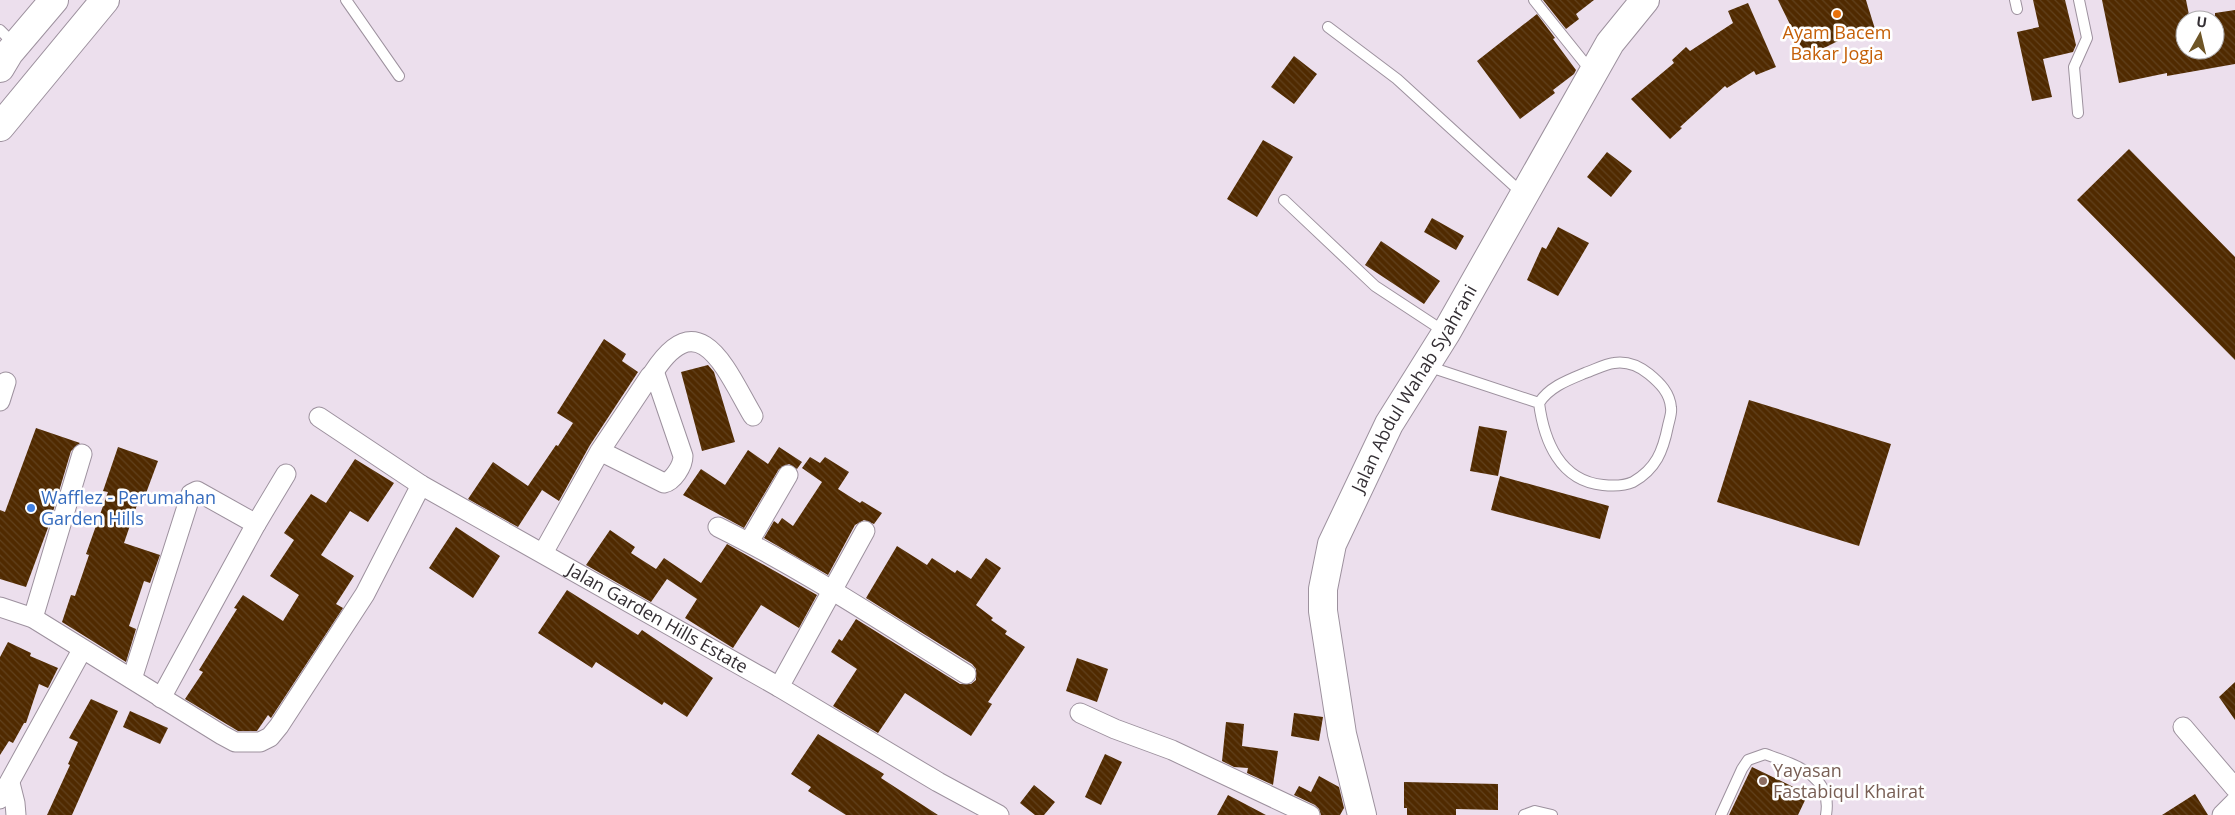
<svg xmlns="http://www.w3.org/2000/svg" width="2235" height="815" font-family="'Open Sans',sans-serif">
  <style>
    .building { fill: url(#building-back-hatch) }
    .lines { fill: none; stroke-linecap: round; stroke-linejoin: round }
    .service-casing { stroke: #9d919e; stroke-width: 12 }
    .minor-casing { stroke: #9d919e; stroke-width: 21 }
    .primary-casing { stroke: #9d919e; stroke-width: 30 }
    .trunk-casing { stroke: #9d919e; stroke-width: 30 }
    .service { stroke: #fff; stroke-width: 10 }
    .minor { stroke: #fff; stroke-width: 19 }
    .primary { stroke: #fff; stroke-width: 28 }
    .trunk { stroke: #fff; stroke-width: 28 }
    .food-dot { fill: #e8710a; stroke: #fff; stroke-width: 2 }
    .shop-dot { fill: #3f7fe0; stroke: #fff; stroke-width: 2 }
    .education-dot { fill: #8d6e63; stroke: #fff; stroke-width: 2 }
    .labels { text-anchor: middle; stroke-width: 5; stroke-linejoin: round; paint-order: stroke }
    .food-label { font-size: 18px; fill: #c56008; stroke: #fff }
    .street-label { font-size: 18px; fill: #342f34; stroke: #fff }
    .shop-label { font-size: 18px; fill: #366cbe; stroke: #fff; text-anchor: start }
    .education-label { font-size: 18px; fill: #785e54; stroke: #fff; text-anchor: start }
  </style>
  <defs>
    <pattern id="building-back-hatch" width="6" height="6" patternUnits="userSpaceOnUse" patternTransform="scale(1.25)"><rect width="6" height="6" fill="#502a00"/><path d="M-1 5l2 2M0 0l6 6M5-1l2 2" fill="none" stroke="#61411d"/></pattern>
  </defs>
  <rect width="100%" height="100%" fill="#ecdfed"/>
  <!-- building -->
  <path class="building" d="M1543 0H1594L1576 14 1579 19 1566 29Z
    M1778 0H1866L1875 29 1842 39 1806 57Z
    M2033 0H2065L2076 45 2073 52 2043 59 2052 97 2032 101 2017 32 2039 27Z
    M2102 0H2186L2190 20H2185V50H2215V13L2235 10V64L2167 76V73L2119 83Z
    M1748 3 1776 67 1756 75 1754 71 1727 88 1725 86 1680 127 1682 128 1670 139 1631 99 1674 63 1672 60 1686 47 1690 51 1733 23 1728 11Z
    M1537 14 1555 38 1553 39 1576 70 1574 74 1553 90 1555 93 1520 119 1477 61Z
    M1294 56 1317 74 1294 104 1271 87Z
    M1263 140 1293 157 1257 217 1227 199Z
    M2129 149 2235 257V360L2077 200Z
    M1607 152 1632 171 1611 197 1587 177Z
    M1432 218 1464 236 1456 250 1424 232Z
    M1558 227 1589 243 1558 296 1527 280 1542 247 1546 249Z
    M1381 241 1440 281 1424 304 1365 265Z
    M604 339 626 354 622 361 638 372 590 445 559 501 542 490 518 527 468 499 493 462 528 486 556 445 558 446 573 423 557 413Z
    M708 365 714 372 735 442 702 451 681 372Z
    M1749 400 1891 444 1859 546 1717 502Z
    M1479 426 1507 431 1498 476 1470 471Z
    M36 428 80 443 71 451 49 525 26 587 0 579V510L5 512Z
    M118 447 158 461 142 504 138 502 124 543 160 555 150 583 144 581 129 626 136 629 126 662 62 622 71 595 75 596 89 555 86 554 108 492 103 491Z
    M779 447 802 462 797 469 789 464 779 469 744 528 683 495 701 469 725 485 748 450 768 464Z
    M810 457 820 463 825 457 849 472 838 489 860 503 862 501 882 513 874 524 864 520 855 525 828 575 764 538 774 521 778 524 782 518 793 526 822 482 802 468Z
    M355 459 394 483 368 522 350 511 321 555 354 576 336 604 343 608 271 718 268 715 257 731H238L185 699 203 672 199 670 237 609 234 608 243 595 283 621 299 595 270 576 294 540 284 533 311 494 326 503Z
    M1500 476 1609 506 1600 539 1491 510Z
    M456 527 500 556 473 598 429 568Z
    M610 530 635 547 631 553 656 569 664 558 701 583 727 544 817 595 799 628 761 605 733 648 685 618 697 599 667 579 651 602 586 565Z
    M897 546 927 565 932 558 955 573 957 570 971 579 986 558 1001 568 976 605 993 618 991 620 1007 631 1005 634 1025 647 988 702 992 704 971 736 905 693 878 733 833 706 857 669 831 652 839 639 842 641 856 619 960 684H971L976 680V669L972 664 866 598Z
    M567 590 638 635 642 630 713 678 687 717 664 702 662 705 596 662 592 668 538 633Z
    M8 642 31 653 30 656 58 668 48 688 39 684 26 723H24L13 743 9 741 0 755V657Z
    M1077 658 1108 669 1097 702 1066 691Z
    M2235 682V720L2219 697Z
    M91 699 118 711 72 815H47L70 765 68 764 78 742 69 738Z
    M130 711 168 728 160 744 123 727Z
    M1294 713 1323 717 1319 741 1291 736Z
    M1226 722 1244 724 1242 746 1278 751 1273 785 1247 773 1248 768 1234 767 1222 761Z
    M818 734 884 774 881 778 938 815H846L808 791 811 787 791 774Z
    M1105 754 1122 762 1101 805 1085 797Z
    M1752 767 1808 794 1798 815H1729Z
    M1319 776 1339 787 1344 808 1340 815H1321L1319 809 1315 805 1294 795 1299 786 1311 792Z
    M1404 782 1498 784V810L1456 809V815H1407V808H1404Z
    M1034 785 1055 802 1044 815H1035L1020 803Z
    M2195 794 2208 815H2162Z
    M1228 795 1266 815H1217Z"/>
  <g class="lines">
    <defs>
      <path id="service" d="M346 0 399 76
        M1534 0 1591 71
        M2015 0 2017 9
        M1328 27 1397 79 1523 194
        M0 30 15 45
        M2078 113 2074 67 2087 38 2079 0
        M1284 200 1375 286 1445 332
        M1427 366 1539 403C1549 387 1568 380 1585 373 1594 370 1605 364 1614 363 1627 361 1639 366 1649 374 1660 383 1670 393 1671 408 1672 413 1669 421 1668 426 1663 451 1656 469 1633 482 1624 486 1612 486 1603 485 1560 481 1544 441 1539 403
        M1524 815 1535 811 1552 815
        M1721 815 1742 769 1748 760 1765 754C1795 765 1833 775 1826 815"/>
      <g id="minor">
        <path d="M653 373C700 300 727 372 753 416"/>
        <path d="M0 401 6 382"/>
        <path id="s1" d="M319 417 421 485 779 687 938 782 999 815"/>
        <path d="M256 524 286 474"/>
        <path d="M718 527C803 569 884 623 966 674"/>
        <path d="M749 542 788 475"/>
        <path d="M543 553 600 451 650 376 655 374 683 456C683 466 673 481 664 483L600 451"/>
        <path d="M0 607 33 618 222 735 235 742H260L270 737 279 726 365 594 421 485"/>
        <path d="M33 618 82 454"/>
        <path d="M132 679 191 494 197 491 256 524 161 698"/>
        <path d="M779 687 865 531"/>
        <path d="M1080 713 1115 729 1172 750 1310 815"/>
        <path d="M2183 727 2235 788"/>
        <path d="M10 783 15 803 16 815"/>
        <path d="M0 799 82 650"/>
        <path d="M2222 815 2235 802"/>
      </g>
      <path id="primary" d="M0 68 9 53 54 0
        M0 127 105 0"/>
      <g id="trunk">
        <path id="s2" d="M1362 815 1342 734 1323 611V589L1332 544 1389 424 1446 333 1610 43 1645 0"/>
      </g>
    </defs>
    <!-- service casing -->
    <use href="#service" class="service-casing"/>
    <!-- minor casing -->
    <use href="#minor" class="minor-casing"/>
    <!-- primary casing -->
    <use href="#primary" class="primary-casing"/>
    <!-- trunk casing -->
    <use href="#trunk" class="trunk-casing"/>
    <!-- service -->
    <use href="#service" class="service"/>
    <!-- minor -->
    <use href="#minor" class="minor"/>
    <!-- primary -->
    <use href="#primary" class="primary"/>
    <!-- trunk -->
    <use href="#trunk" class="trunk"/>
  </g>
  <!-- markers -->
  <circle class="food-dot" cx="1837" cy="14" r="5"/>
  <circle class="shop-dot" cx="31" cy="508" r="5"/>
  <circle class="education-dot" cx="1763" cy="781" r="5"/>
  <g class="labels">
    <!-- food labels -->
    <g class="food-label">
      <text x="1837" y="39">Ayam Bacem<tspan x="1837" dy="21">Bakar Jogja</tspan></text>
    </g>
    <!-- street labels -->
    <g class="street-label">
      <text dy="6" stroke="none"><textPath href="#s2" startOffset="452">Jalan Abdul Wahab Syahrani</textPath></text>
      <text dy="6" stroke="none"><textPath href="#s1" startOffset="394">Jalan Garden Hills Estate</textPath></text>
    </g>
    <!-- shop labels -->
    <g class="shop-label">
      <text x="41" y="504">Wafflez - Perumahan<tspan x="41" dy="21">Garden Hills</tspan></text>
    </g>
    <!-- education labels -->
    <g class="education-label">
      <text x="1773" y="777">Yayasan<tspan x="1773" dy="21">Fastabiqul Khairat</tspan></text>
    </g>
  </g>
  <!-- north arrow -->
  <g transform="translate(2200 35) rotate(8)"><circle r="24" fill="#ffffff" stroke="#aeacae"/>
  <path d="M0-4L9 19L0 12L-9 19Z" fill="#6e5526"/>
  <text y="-8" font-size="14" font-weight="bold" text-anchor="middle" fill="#342f34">U</text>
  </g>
</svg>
